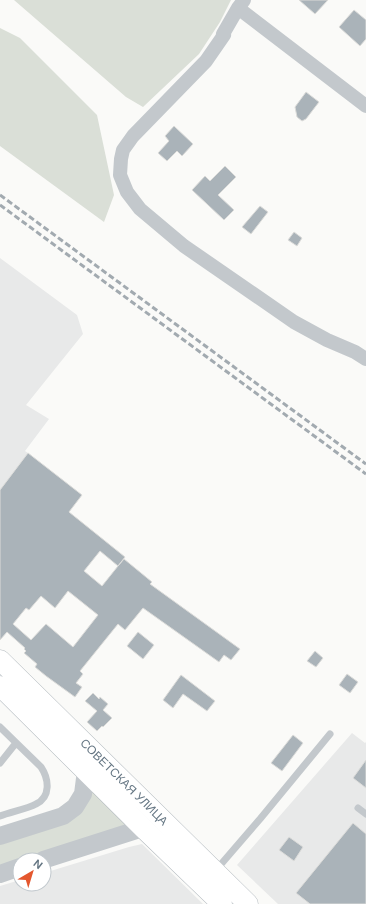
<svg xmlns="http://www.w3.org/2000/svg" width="366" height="904" font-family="'DM Sans',sans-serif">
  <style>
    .built { fill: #e8e9e9 }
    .green { fill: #dadfd7 }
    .building { fill: #aab3b9; stroke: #dcdcda; fill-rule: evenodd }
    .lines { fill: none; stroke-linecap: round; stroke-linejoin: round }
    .secondary-casing { stroke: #b3babf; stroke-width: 21 }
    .service { stroke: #c3c8cc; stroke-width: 7 }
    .minor { stroke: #c3c8cc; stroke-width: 14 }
    .tertiary { stroke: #c3c8cc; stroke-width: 18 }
    .secondary { stroke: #fff; stroke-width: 20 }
    .rail { stroke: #a2aab0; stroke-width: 3; stroke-dasharray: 6 3; stroke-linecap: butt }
    .labels { text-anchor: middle; stroke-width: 4; stroke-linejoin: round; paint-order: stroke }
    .street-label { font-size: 12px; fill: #657683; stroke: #fff }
  </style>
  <rect width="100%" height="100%" fill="#fafaf8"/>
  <!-- built -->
  <path class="built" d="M0 258 77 315 83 334 26 405 49 419 25 451 28 453 0 490Z
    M352 733 365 743 366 742V904H278L237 865Z
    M142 844 203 904H0V886L20 880V884H44V873L129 847Z"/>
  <!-- green -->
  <path class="green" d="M14 0H231L220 22 199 54 143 107 126 97Z
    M0 28 20 38 97 115 114 195 104 222 0 146Z
    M93 789 130 824 0 867V842Z"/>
  <!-- building -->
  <path class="building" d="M299 0H328L315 14Z
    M354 10 366 20V39L360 46 339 27Z
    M306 92 319 102 306 119 302 121 297 117 295 107Z
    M174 126 193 144 182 156 177 151 167 161 158 153 169 141 165 136Z
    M225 166 236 177 218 195 234 210 224 220 192 190 205 176 210 181Z
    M260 206 268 212 251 234 242 227Z
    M294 232 302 238 297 246 288 240Z
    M28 453 82 495 69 512 125 557 118 566 124 559 152 582 150 584 240 649 231 660 224 655 219 662 143 608 125 630 118 624 80 671 83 674 76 683 82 687 75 697 46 676 35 667 37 664 24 653 26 651 24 649 25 648 7 632 0 640V490ZM100 551 118 566 102 586 84 571ZM68 591 98 615 73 647 46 624 31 640 13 624 26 608 29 610 41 596 55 608Z
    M138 632 154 645 143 659 127 646Z
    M315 651 323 658 316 667 307 661Z
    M347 674 358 682 350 693 339 685Z
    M181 675 215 701 207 711 183 694 173 708 163 700Z
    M93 693 99 699 100 697 108 704 103 710 112 718 103 727 102 726 97 731 87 722 97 711 85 701Z
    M293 735 303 743 282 771 271 763Z
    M366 760V788L353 778Z
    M353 823 366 834V904H310L296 893Z
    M289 837 303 847 294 861 279 850Z"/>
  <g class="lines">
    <defs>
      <g id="secondary">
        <path id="s1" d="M0 660 248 904"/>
        <path d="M0 686 143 828 222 904"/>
      </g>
    </defs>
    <!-- secondary casing -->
    <use href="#secondary" class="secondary-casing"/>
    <!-- service -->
    <path class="service" d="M0 727 41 767C49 779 51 797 36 804 27 809 10 812 0 816
      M0 763 16 743
      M358 808 366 814
      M216 870 260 819 330 734"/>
    <!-- minor -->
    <path class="minor" d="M244 0 238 8 223 34 224 35 206 61 133 136 123 150 121 159 120 175 127 192 140 209 184 246 294 322 327 340 355 352 366 359
      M238 8 366 106"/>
    <!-- tertiary -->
    <path class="tertiary" d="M0 836 63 816 75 807 83 794 86 771
      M43 860 143 828
      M0 874 20 867"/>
    <!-- secondary -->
    <use href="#secondary" class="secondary"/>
    <!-- rail -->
    <path class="rail" d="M0 195 366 464
      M0 205 366 474"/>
  </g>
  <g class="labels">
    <!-- street labels -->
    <g class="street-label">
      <text dy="4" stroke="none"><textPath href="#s1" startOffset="174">СОВЕТСКАЯ УЛИЦА</textPath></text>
    </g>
  </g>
  <!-- north arrow -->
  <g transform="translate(32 872) rotate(38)"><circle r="19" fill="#ffffff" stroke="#c1c8cd"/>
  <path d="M0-3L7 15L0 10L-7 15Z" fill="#e4572e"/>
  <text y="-6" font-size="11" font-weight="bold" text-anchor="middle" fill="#657683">N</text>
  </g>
</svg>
